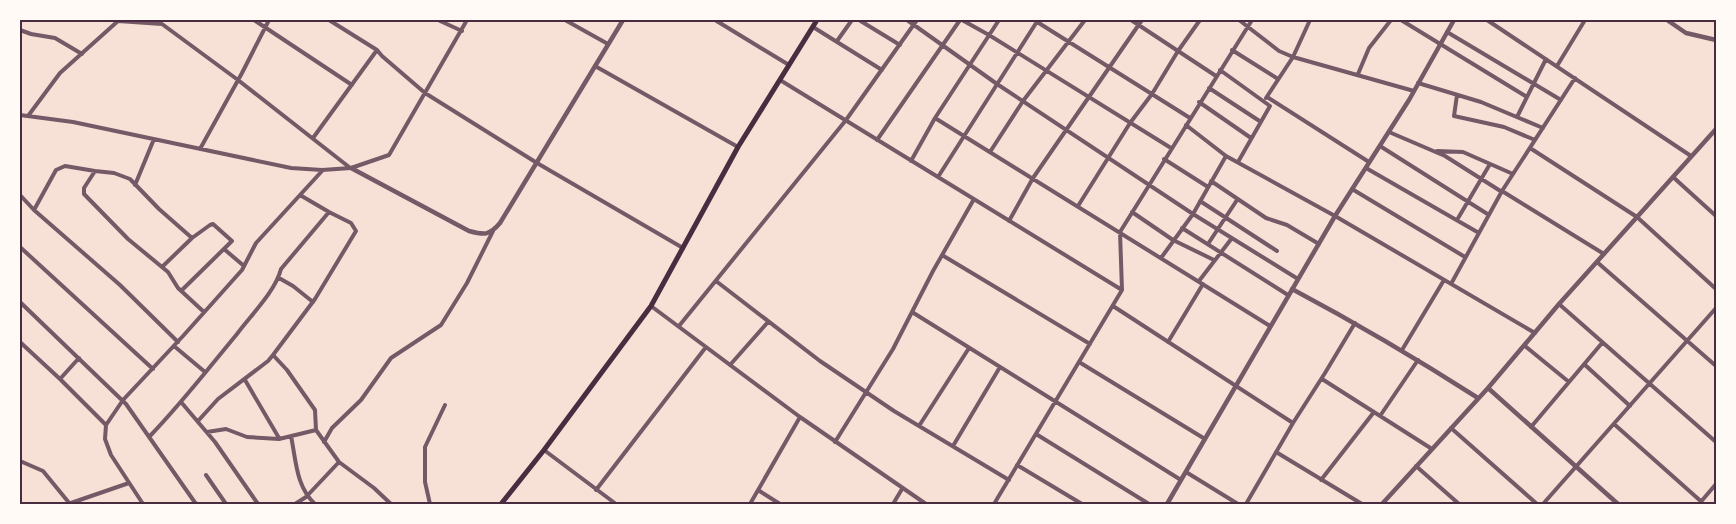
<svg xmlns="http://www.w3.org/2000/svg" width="1736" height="524" font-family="Helvetica,sans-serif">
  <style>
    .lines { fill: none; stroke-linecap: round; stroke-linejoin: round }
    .minor { stroke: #755966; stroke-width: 4 }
    .tertiary { stroke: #755966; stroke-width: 4.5 }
    .secondary { stroke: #4a2c40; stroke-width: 5 }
    .neatline { fill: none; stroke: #4a2c40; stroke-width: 2 }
  </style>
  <rect width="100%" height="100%" fill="#f7e1d7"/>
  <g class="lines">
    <!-- minor -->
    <path class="minor" d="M118 20V21L162 24 238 80 349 167
      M254 20 352 85
      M329 20 377 50 382 56 425 93 537 163 683 248
      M438 20 462 31
      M565 20 608 44
      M715 20 789 65
      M859 20 900 45
      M907 20 997 84 1193 214 1298 279
      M962 20 989 35 1171 148
      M1034 20 1190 118
      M1131 20 1216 76
      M1239 20 1279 51 1293 57 1414 91
      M1401 20 1527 97
      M1487 20 1691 156
      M813 27 882 70
      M20 30 31 34 55 38 82 54
      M1447 32 1561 100
      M837 41 852 20
      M1232 50 1278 79
      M595 66 738 147
      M1557 66 1585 20
      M1220 70 1270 106 1238 162
      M1358 74 1369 48 1391 20
      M780 80 1122 290
      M1418 83 1481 102 1543 128
      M1209 88 1261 122
      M1457 95 1454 116 1504 127 1535 140
      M1267 97 1369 162
      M1266 98 1293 57 1310 20
      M1199 102 1251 138
      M20 115 73 122 291 168 322 170 351 168 389 155 467 20
      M28 116 60 73 118 21
      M1517 117 1546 59
      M935 118 1270 326
      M1186 125 1226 156 1335 216 1535 333
      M1389 132 1445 156 1502 192
      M313 138 377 50
      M877 140 960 20
      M1380 146 1489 215
      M1530 148 1637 217 1716 289
      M200 149 242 73 269 20
      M1437 151 1463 152 1513 174
      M990 152 1023 101 1085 20
      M1164 159 1208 187
      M911 161 935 118 999 20
      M1366 168 1479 233
      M938 177 1038 20
      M1673 177 1716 216
      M1211 181 1266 218 1287 225 1319 244
      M135 185 154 139
      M1352 189 1465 257
      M1502 191 1604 254
      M20 195 34 210 120 285 178 342
      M300 195 329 212
      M1200 201 1277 251
      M1078 206 1130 123 1152 94 1178 51 1200 20
      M34 210 56 170 65 166 95 171
      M1132 212 1173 240 1214 260
      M1457 220 1490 164
      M1009 221 1033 178 1142 20
      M1182 228 1288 295
      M192 238 159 209 130 179 114 173 95 171 84 188V194L128 239 168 272 178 288 204 312
      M1208 244 1237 200
      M20 247 153 369
      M224 249 244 266
      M942 255 1090 344
      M1161 258 1193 214 1226 156
      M1597 262 1716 366
      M162 267 192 238 210 225 213 224 232 241 182 290
      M279 278 293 286 313 302
      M716 281 820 361 894 411 1009 480
      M1199 281 1232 238
      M1451 284 1502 191 1575 78
      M20 302 126 404 196 504
      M1559 304 1716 442
      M651 306 800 417 926 504
      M1113 306 1293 423
      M912 312 1181 480
      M679 326 846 120 917 20
      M20 342 60 379 106 425
      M1168 342 1203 284
      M174 346 205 372
      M1525 346 1569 382
      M1402 350 1444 280
      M273 355 287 370 315 410 316 430 339 462 374 488 391 504
      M1079 362 1205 439
      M1584 364 1630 406
      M730 365 768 322
      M60 379 79 358
      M1322 379 1432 449
      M245 380 279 438
      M181 402 215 442 258 504
      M1380 416 1418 360
      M1614 424 1704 504
      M919 426 969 348
      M1531 427 1602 343
      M1451 428 1537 504
      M207 432 226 429 247 437 279 439 316 430
      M1036 434 1149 504
      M150 436C181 404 208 369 237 334 251 315 275 292 281 269L329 212 351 223 356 231 315 299 273 355 268 361 218 399 198 421
      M291 436C296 460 296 487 315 504
      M324 442 332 428 361 400 391 358 441 325 467 283 493 231
      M835 442 893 349 933 271 974 199
      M953 446 1000 367
      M544 450 616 504
      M1276 452 1362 504
      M20 461 43 471 70 504
      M1017 465 1082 504
      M1416 466 1459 504
      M1186 472 1238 504
      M206 475 226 504
      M1321 480 1374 412
      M596 490 706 347
      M758 490 780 504
      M68 504 129 483
      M143 504 111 455 105 439 106 425 123 400 183 336 242 270 256 243 322 171
      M295 504 306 497 339 462
      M430 504 425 482V447L445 405
      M750 504 800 417
      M893 504 902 489
      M994 504 1122 290 1120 232 1252 20
      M1246 504 1293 423 1325 373 1355 323
      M1543 504 1716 308
      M1699 504 1716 484"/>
    <!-- tertiary -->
    <path class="tertiary" d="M1667 20 1686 33 1716 40
      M351 168 469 231C484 235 489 236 500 223L623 20
      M1292 289C1356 323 1417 359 1478 398
      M1488 388 1618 504
      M1167 504 1335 216 1409 100 1454 20
      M1382 504 1488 388 1559 304 1716 129"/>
    <!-- secondary -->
    <path class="secondary" d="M501 504 544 450 651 306 738 147 817 20"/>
  </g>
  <!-- border -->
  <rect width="1736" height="524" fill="none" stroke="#fffaf5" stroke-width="42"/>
  <rect x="21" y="21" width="1694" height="482" class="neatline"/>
</svg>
